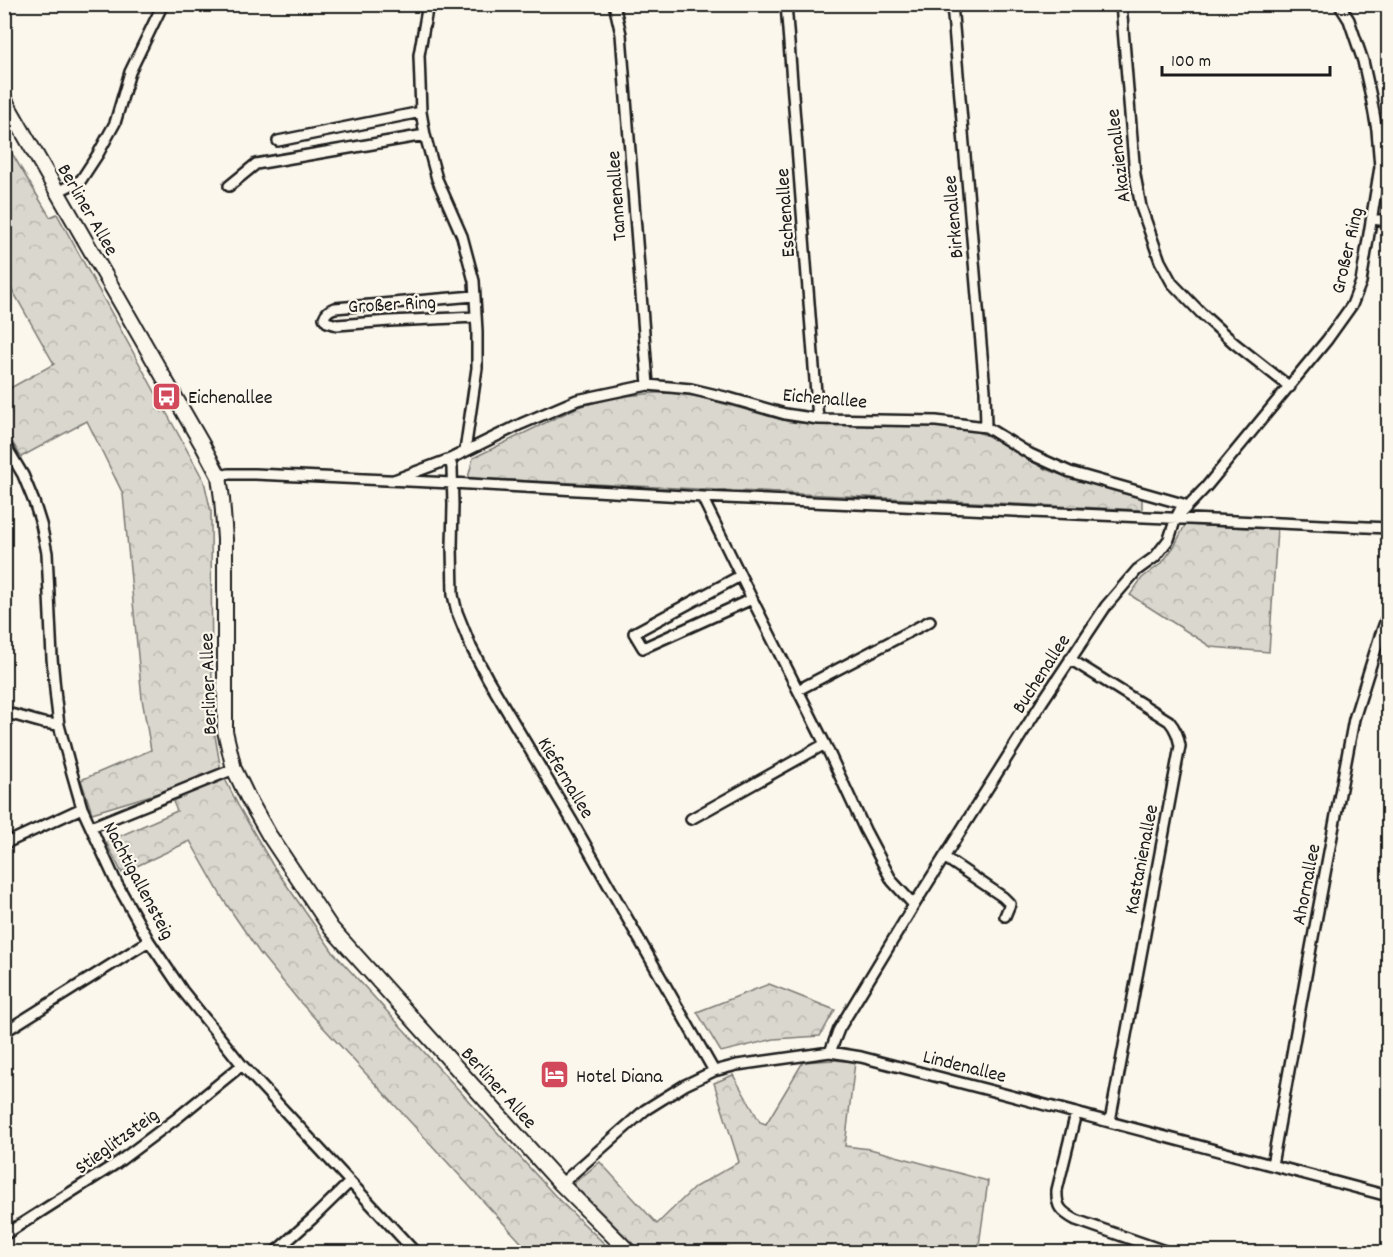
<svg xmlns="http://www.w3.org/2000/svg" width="1393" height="1257" font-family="Dekko,sans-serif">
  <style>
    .forest { fill: url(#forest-crowns); stroke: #7b7a75; stroke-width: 1.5 }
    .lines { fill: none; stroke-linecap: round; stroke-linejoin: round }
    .minor-casing { stroke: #1c1c1c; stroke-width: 14 }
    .secondary-casing { stroke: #1c1c1c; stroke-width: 18 }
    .minor { stroke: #fbf7ec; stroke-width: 9 }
    .secondary { stroke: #fbf7ec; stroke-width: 14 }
    .labels { text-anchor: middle; stroke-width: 4.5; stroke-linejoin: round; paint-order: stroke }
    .street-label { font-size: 20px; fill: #1c1c1c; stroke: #fbf7ec }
    .poi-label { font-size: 20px; fill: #1c1c1c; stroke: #fbf7ec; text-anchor: start }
  </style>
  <defs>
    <pattern id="forest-crowns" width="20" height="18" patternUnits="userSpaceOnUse" patternTransform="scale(1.5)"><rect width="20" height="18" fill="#dad7ce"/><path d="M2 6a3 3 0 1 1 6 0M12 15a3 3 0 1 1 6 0" fill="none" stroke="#bab8b0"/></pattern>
  </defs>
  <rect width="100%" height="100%" fill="#fbf7ec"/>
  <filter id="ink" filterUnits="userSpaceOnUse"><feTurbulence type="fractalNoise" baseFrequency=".0167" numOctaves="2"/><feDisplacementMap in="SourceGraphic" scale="12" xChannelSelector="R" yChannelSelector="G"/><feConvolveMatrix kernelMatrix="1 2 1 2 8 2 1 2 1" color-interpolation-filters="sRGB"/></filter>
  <g filter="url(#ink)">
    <!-- forest -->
    <path class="forest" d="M4 140 50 217 57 214 204 481 211 512 212 718 221 771 239 807 272 864 333 952 559 1200 613 1252H530L299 1001 259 952 223 899 190 841 122 873 106 842 177 811 168 790 92 813 81 780 151 750 142 699 123 494 87 421 21 457 5 430V391L54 364 5 277Z
      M656 393H674L699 397 790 422 815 424 933 426 970 430 989 436 1045 469 1064 476 1142 497V510L468 478 473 458 578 407 616 397Z
      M1185 525 1277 529 1269 652 1211 647 1130 595 1142 578 1162 563 1175 545Z
      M769 984 835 1010 820 1036 774 1039 721 1052 697 1012Z
      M834 1060 855 1062 845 1146 870 1149 988 1181 978 1252H641L573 1184 600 1162 657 1224 695 1187 739 1162 714 1083 733 1075 760 1122 766 1124 803 1062Z"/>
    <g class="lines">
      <defs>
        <path id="minor" d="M428 4 419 55 421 112 425 135 437 179 462 236 474 281 477 331V368L465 451
          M614 4 621 34 648 385
          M786 4 818 419
          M952 4 985 390 986 427
          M1121 4 1135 175 1141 207 1160 261 1172 283 1201 313 1234 343 1290 387
          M278 141 421 112
          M229 186 256 164 425 135
          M57 192 81 180 98 154 115 123 130 72 163 4
          M1372 219 1388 221
          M474 296 335 308C329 310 326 312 324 318L327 322 337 325 390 321 476 317
          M4 443 23 475 34 502 41 524 47 553 52 658 56 700 59 725 70 766 82 808 117 884 149 941 182 990 242 1065 415 1252
          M450 459 452 468 453 505 452 546 453 595 457 612 471 647 488 679 572 821 714 1071
          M219 476 229 474H255L452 483 702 497 1388 528
          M394 480 450 459 521 424 577 400 648 385 691 389 729 398 785 414 818 419 936 421 986 427 1030 454 1070 472 1183 504 1176 518 1169 539 1155 557 1137 570 1106 606 1042 702 914 905 839 1029 830 1052
          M702 497 752 599 825 744 865 830 892 881 914 905
          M1182 512 1206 487 1327 340 1352 305 1361 282 1380 167 1377 130 1371 97 1363 61 1349 20 1339 4
          M740 576 634 633 643 648 752 599
          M1070 659 1169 721C1176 729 1178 736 1180 746L1110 1121
          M798 690 930 621
          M4 712 43 723 59 725
          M691 819 825 744
          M91 827 234 769
          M4 844 82 808
          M944 857 1003 897 1010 904 1005 916
          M4 1032 149 941
          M1076 1113 1057 1190C1056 1207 1061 1212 1076 1220L1168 1252
          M1272 1165 1311 948 1354 719 1379 639 1388 614
          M561 1184 645 1110 685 1085 714 1071 737 1065 830 1052 861 1057 1004 1094 1388 1196
          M4 1235 117 1163 177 1118 242 1065
          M275 1252 312 1219 350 1182"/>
        <path id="secondary" d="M4 99 203 446 219 476 222 499 225 539V731L234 769 248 798 269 835 331 928 561 1184 629 1252"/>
      </defs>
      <!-- minor casing -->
      <use href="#minor" class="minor-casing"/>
      <!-- secondary casing -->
      <use href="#secondary" class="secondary-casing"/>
      <!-- minor -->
      <use href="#minor" class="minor"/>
      <!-- secondary -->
      <use href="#secondary" class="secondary"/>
    </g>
  </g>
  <!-- icons -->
  <defs>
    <symbol id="bus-square" viewBox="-11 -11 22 22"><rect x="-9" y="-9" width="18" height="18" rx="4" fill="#d1495b" stroke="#fbf7ec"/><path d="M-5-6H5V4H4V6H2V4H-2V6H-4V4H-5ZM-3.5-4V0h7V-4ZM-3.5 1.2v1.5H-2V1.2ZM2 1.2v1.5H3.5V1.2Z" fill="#fff"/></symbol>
    <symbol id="hotel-square" viewBox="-11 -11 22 22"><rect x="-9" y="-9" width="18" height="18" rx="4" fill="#d1495b" stroke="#fbf7ec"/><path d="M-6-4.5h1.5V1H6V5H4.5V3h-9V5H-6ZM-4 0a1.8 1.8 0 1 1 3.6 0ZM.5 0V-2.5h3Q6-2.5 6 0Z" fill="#fff"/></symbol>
  </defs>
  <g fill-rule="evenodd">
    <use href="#bus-square" x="150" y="380" width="33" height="33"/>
    <use href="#hotel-square" x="538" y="1058" width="33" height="33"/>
  </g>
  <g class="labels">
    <!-- street labels -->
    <g class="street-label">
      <text transform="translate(1117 156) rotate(-97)" y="7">Akazienallee</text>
      <text transform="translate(615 196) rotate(-94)" y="7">Tannenallee</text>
      <text transform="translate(89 209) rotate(60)" y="7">Berliner Allee</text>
      <text transform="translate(784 213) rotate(-94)" y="7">Eschenallee</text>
      <text transform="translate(952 217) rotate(-95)" y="7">Birkenallee</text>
      <text transform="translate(1346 250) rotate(-77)" y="7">Großer Ring</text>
      <text transform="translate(392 303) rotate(-3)" y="7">Großer Ring</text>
      <text transform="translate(825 397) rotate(5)" y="7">Eichenallee</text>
      <text transform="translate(1040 673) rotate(-57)" y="7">Buchenallee</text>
      <text transform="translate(207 684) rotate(-92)" y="7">Berliner Allee</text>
      <text transform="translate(567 777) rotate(59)" y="7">Kiefernallee</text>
      <text transform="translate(1140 859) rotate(-79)" y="7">Kastanienallee</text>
      <text transform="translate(140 880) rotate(62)" y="7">Nachtigallensteig</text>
      <text transform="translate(1305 884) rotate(-79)" y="7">Ahornallee</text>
      <text transform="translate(965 1065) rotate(14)" y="7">Lindenallee</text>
      <text transform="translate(500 1087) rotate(48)" y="7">Berliner Allee</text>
      <text transform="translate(116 1140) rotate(-36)" y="7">Stieglitzsteig</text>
    </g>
    <!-- poi labels -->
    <g class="poi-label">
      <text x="188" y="403">Eichenallee</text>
      <text x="576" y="1082">Hotel Diana</text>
    </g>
  </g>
  <!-- margin -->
  <rect width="1393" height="1257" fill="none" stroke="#fbf7ec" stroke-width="24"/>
  <rect x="12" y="12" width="1369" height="1233" fill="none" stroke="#1c1c1c" stroke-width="2" filter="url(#ink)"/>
  <!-- scale -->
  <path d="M1162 66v9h168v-9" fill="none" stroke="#1c1c1c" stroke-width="3"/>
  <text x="1171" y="66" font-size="18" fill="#1c1c1c" stroke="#fbf7ec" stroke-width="4.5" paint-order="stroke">100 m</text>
</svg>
